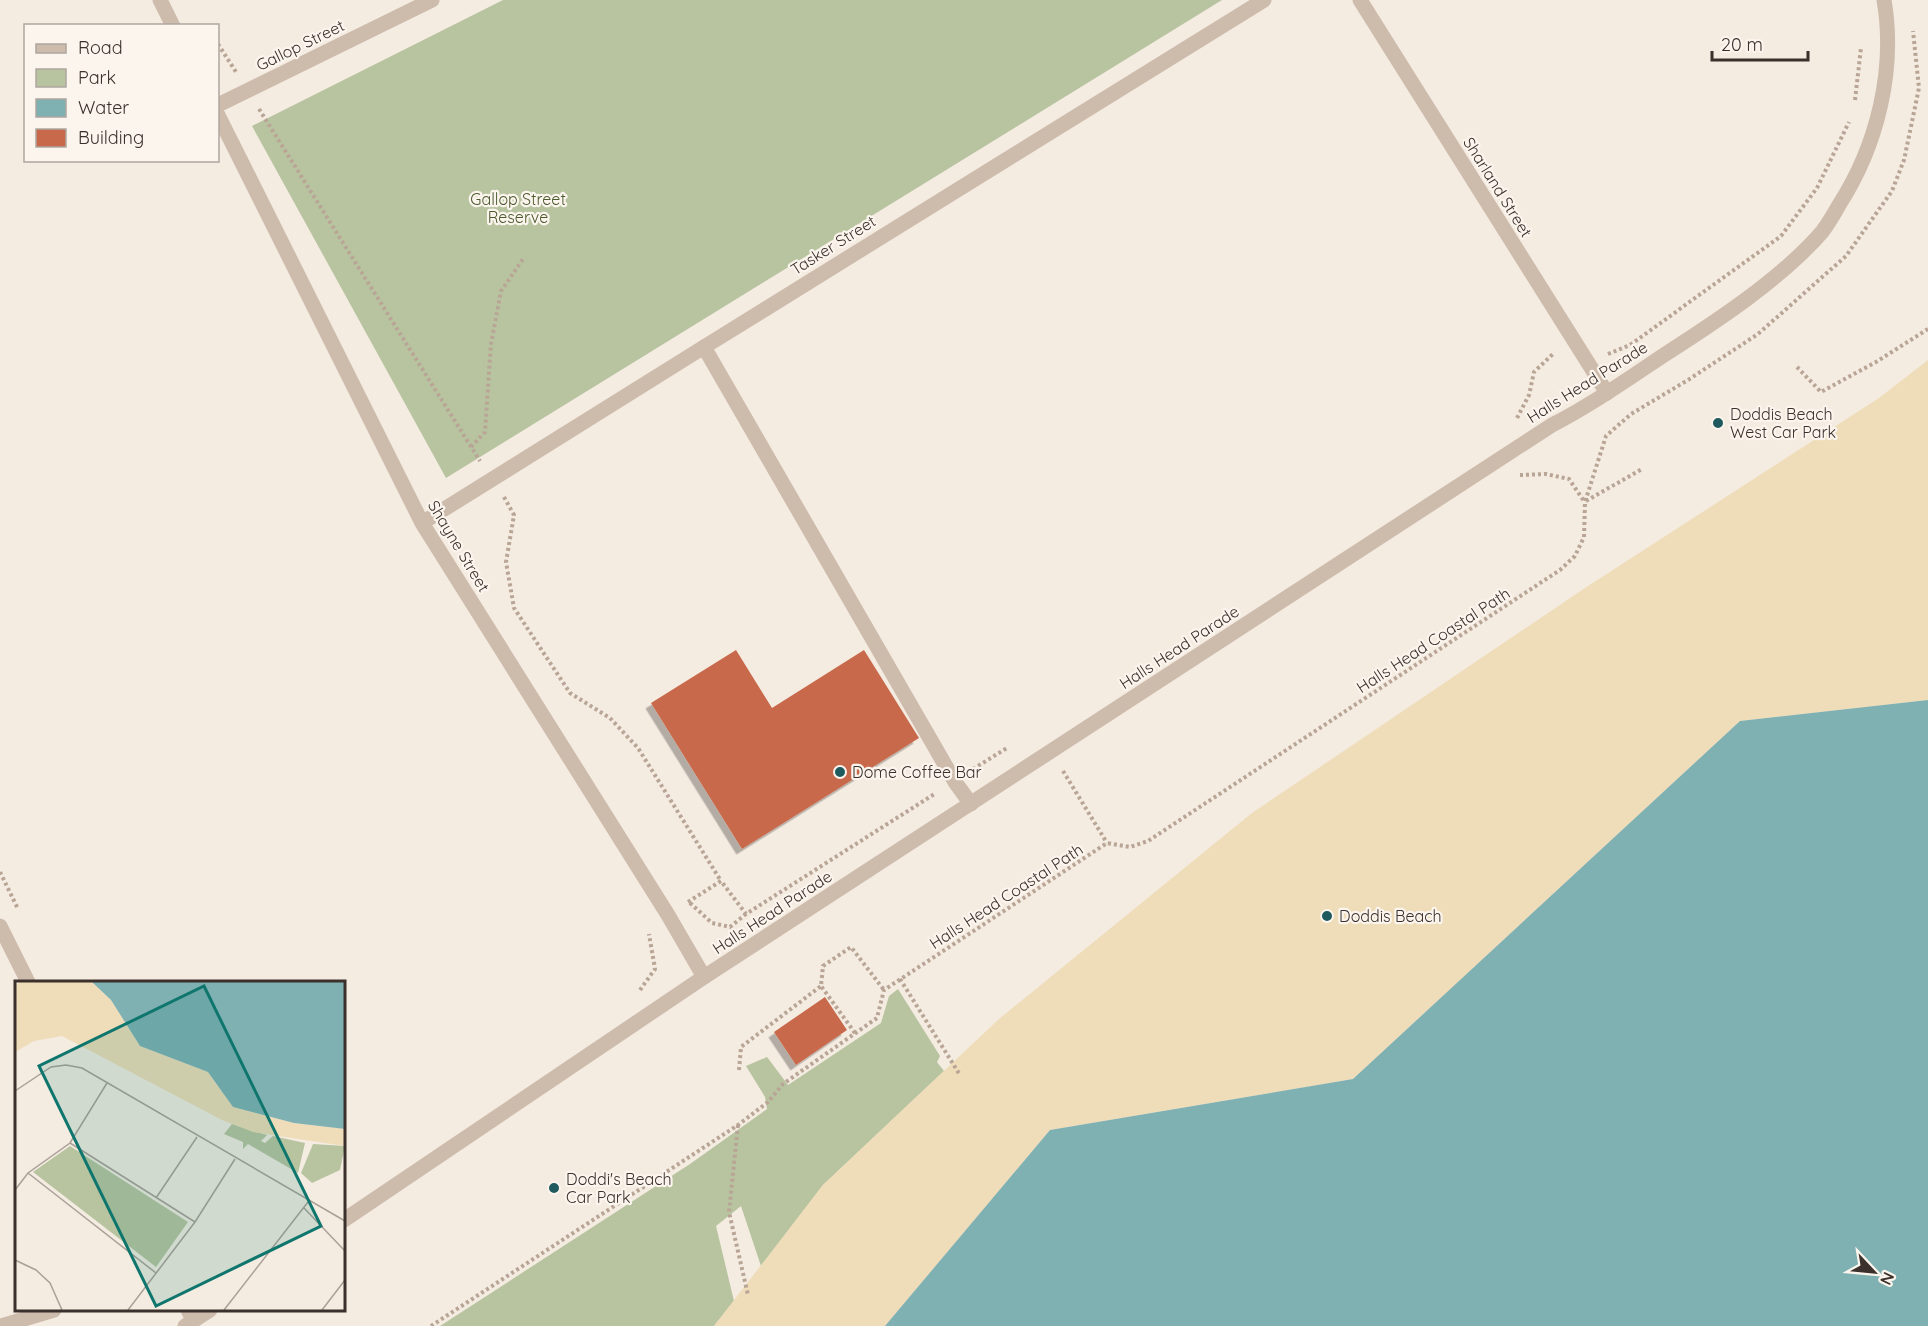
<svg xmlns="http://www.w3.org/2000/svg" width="1928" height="1326" font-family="Quicksand,sans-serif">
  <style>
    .green { fill: #b8c4a0 }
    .sand { fill: #efdcb8 }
    .water { fill: #7fb0b2 }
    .building { fill: #c8694b; filter: url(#shadow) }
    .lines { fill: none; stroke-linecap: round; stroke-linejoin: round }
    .path { stroke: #b9a596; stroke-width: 4; stroke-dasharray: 3 3; stroke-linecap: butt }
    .service { stroke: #cdbbac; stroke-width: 15 }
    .minor { stroke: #cdbbac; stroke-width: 15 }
    .tertiary { stroke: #cdbbac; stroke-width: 15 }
    .poi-dot { fill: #1f5a5e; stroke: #fbf5ee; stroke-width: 2 }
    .labels { text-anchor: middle; stroke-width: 4.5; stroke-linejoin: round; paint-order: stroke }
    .street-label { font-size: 16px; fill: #3b302b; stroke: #fbf5ee }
    .park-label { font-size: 16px; fill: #4a5a2e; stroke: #fbf5ee }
    .poi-label { font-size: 16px; fill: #3b302b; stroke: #fbf5ee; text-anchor: start }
    .inset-road { fill: none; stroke: #aaa098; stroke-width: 1.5 }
    .view { fill: #0f766e; fill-opacity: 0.15; stroke: #0f766e; stroke-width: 3 }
    .inset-edge { fill: none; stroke: #3b302b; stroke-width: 3 }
  </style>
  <defs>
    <filter id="shadow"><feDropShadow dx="-5.5" dy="5.5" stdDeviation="0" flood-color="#0004"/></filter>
  </defs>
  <rect width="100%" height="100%" fill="#f4ebe1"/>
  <!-- green -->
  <path class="green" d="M503 0H1222L446 478 252 126Z
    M898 989 940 1056 937 1062 944 1071 823 1185 761 1266 741 1206 716 1226 734 1301 714 1326H440L690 1164 767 1109 765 1097 746 1066 767 1057 788 1085 881 1023 889 996Z"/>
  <!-- sand -->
  <path class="sand" d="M1928 360V700L1740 721 1353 1079 1050 1130 885 1326H714L823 1185 999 1019 1252 813 1585 588 1879 398Z"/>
  <!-- water -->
  <path class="water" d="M1928 700V1326H885L1050 1130 1353 1079 1740 721Z"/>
  <!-- building -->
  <path class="building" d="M736 650 772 708 864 650 919 738 742 849 651 703Z
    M825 997 847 1030 796 1065 774 1032Z"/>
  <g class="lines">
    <!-- path -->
    <path class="path" d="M218 44 236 72
      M1855 100 1861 48
      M259 109 480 461
      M1608 354 1630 345 1781 236 1817 188 1849 122
      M1797 367 1821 392 1876 362 1928 329
      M1517 418 1529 395 1534 372 1554 353
      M471 447 485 432 491 344 501 291 523 259
      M1520 475 1546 474 1569 479 1584 501
      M504 497 514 515 506 562 514 608 570 693 610 718 638 748 721 881
      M1586 501 1642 469
      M973 769 1007 748
      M1063 771 1107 843
      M0 872 18 909
      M688 902 721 881 746 914 936 793
      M690 903 712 923 730 927 746 914
      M900 979 960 1075
      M640 990 655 969 649 934
      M855 1033 821 986 823 966 851 947 884 990
      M739 1070 741 1047 821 986
      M738 1125 729 1212 748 1295
      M431 1326 738 1125 768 1102 783 1084 877 1018 884 990 1107 843 1130 847 1148 841 1560 570 1575 556 1584 537 1585 502 1606 436 1631 414 1688 380 1758 334 1846 256 1892 191 1904 160 1919 88 1913 31"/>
    <!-- service -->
    <path class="service" d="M704 347 955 782 971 804"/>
    <!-- minor -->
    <path class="minor" d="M160 0 173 26
      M1360 0 1607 393
      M218 105 432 0
      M218 115 422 523 668 915 704 977
      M422 523 704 347 1264 0
      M0 926 28 982
      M188 1310 193 1320
      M1 1326 54 1310"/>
    <!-- tertiary -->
    <path class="tertiary" d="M344 1220 704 977 1552 425C1591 405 1628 379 1664 355 1717 321 1781 279 1822 232 1828 224 1834 214 1839 205 1877 146 1896 70 1884 0
      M185 1326 210 1310"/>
  </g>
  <!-- markers -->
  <g class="poi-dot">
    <circle cx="1718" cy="423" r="6"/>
    <circle cx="840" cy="772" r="6"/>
    <circle cx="1327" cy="916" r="6"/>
    <circle cx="554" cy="1188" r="6"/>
  </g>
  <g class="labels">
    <!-- street labels -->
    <g class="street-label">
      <text transform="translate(300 45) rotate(-26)" y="6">Gallop Street</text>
      <text transform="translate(1498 187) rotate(58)" y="6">Sharland Street</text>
      <text transform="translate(833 245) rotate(-32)" y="6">Tasker Street</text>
      <text transform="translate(1587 382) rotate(-32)" y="6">Halls Head Parade</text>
      <text transform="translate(459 546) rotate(59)" y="6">Shayne Street</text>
      <text transform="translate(1433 640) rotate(-33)" y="6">Halls Head Coastal Path</text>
      <text transform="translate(1179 647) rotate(-33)" y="6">Halls Head Parade</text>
      <text transform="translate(1006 896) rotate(-33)" y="6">Halls Head Coastal Path</text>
      <text transform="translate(772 912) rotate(-33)" y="6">Halls Head Parade</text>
    </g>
    <!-- park labels -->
    <g class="park-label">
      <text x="518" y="205">Gallop Street<tspan x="518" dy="18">Reserve</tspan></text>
    </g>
    <!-- poi labels -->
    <g class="poi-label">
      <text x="1730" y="420">Doddis Beach<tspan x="1730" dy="18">West Car Park</tspan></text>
      <text x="852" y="778">Dome Coffee Bar</text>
      <text x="1339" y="922">Doddis Beach</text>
      <text x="566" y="1185">Doddi's Beach<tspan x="566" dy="18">Car Park</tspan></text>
    </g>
  </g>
  <!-- overview -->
  <g transform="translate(15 981)">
    <rect width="330" height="330" fill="#f4ebe1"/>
    <path d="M217 143 252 154 246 160 250 162 258 155 290 162 283 192 233 163 228 168V161L209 153ZM298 163 330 165 325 189 297 202 286 192ZM55 165 173 241 141 286 18 191Z" fill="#b8c4a0"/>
    <path d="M5 1H77L96 19 125 65 193 91 218 126 279 142 330 148V165L238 151 207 139 47 55 19 60 0 71V5Z" fill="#efdcb8"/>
    <path d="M77 1H330V148L279 142 218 126 193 91 125 65 96 19Z" fill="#7fb0b2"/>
    <path class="inset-road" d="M0 110 36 86 51 84 67 87 330 240M55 162 180 241M13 192 141 292M0 209 13 192 55 162 92 102M141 217 182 156M289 227 330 270M0 279 21 289 35 302 47 329M113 329 180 241 220 178M209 329 293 221M307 329 330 299"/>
    <path class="view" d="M189 5 306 245 141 325 24 85Z"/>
    <rect width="330" height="330" class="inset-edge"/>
  </g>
  <!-- legend -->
  <rect x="24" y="24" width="195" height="138" fill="#fbf5ee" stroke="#aea6a0" stroke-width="1.5"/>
  <rect x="36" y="44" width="30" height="9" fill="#cdbbac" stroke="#aea6a0" stroke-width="1.5"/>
  <text x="78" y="54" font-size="18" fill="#3b302b">Road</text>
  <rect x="36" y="69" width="30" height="18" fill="#b8c4a0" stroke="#aea6a0" stroke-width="1.5"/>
  <text x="78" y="84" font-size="18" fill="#3b302b">Park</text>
  <rect x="36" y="99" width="30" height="18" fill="#7fb0b2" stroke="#aea6a0" stroke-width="1.5"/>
  <text x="78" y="114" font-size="18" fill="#3b302b">Water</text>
  <rect x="36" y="129" width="30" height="18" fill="#c8694b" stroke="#aea6a0" stroke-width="1.5"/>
  <text x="78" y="144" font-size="18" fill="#3b302b">Building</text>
  <!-- north arrow -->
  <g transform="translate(1874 1272) rotate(116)" stroke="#fbf5ee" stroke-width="4.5" paint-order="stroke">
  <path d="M0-4.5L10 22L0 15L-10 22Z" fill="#3b302b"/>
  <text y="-9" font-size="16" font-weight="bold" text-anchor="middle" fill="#3b302b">N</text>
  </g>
  <!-- scale -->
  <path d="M1712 51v9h96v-9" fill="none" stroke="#3b302b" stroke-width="3"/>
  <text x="1721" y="51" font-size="18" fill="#3b302b" stroke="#fbf5ee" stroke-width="4.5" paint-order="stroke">20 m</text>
</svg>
